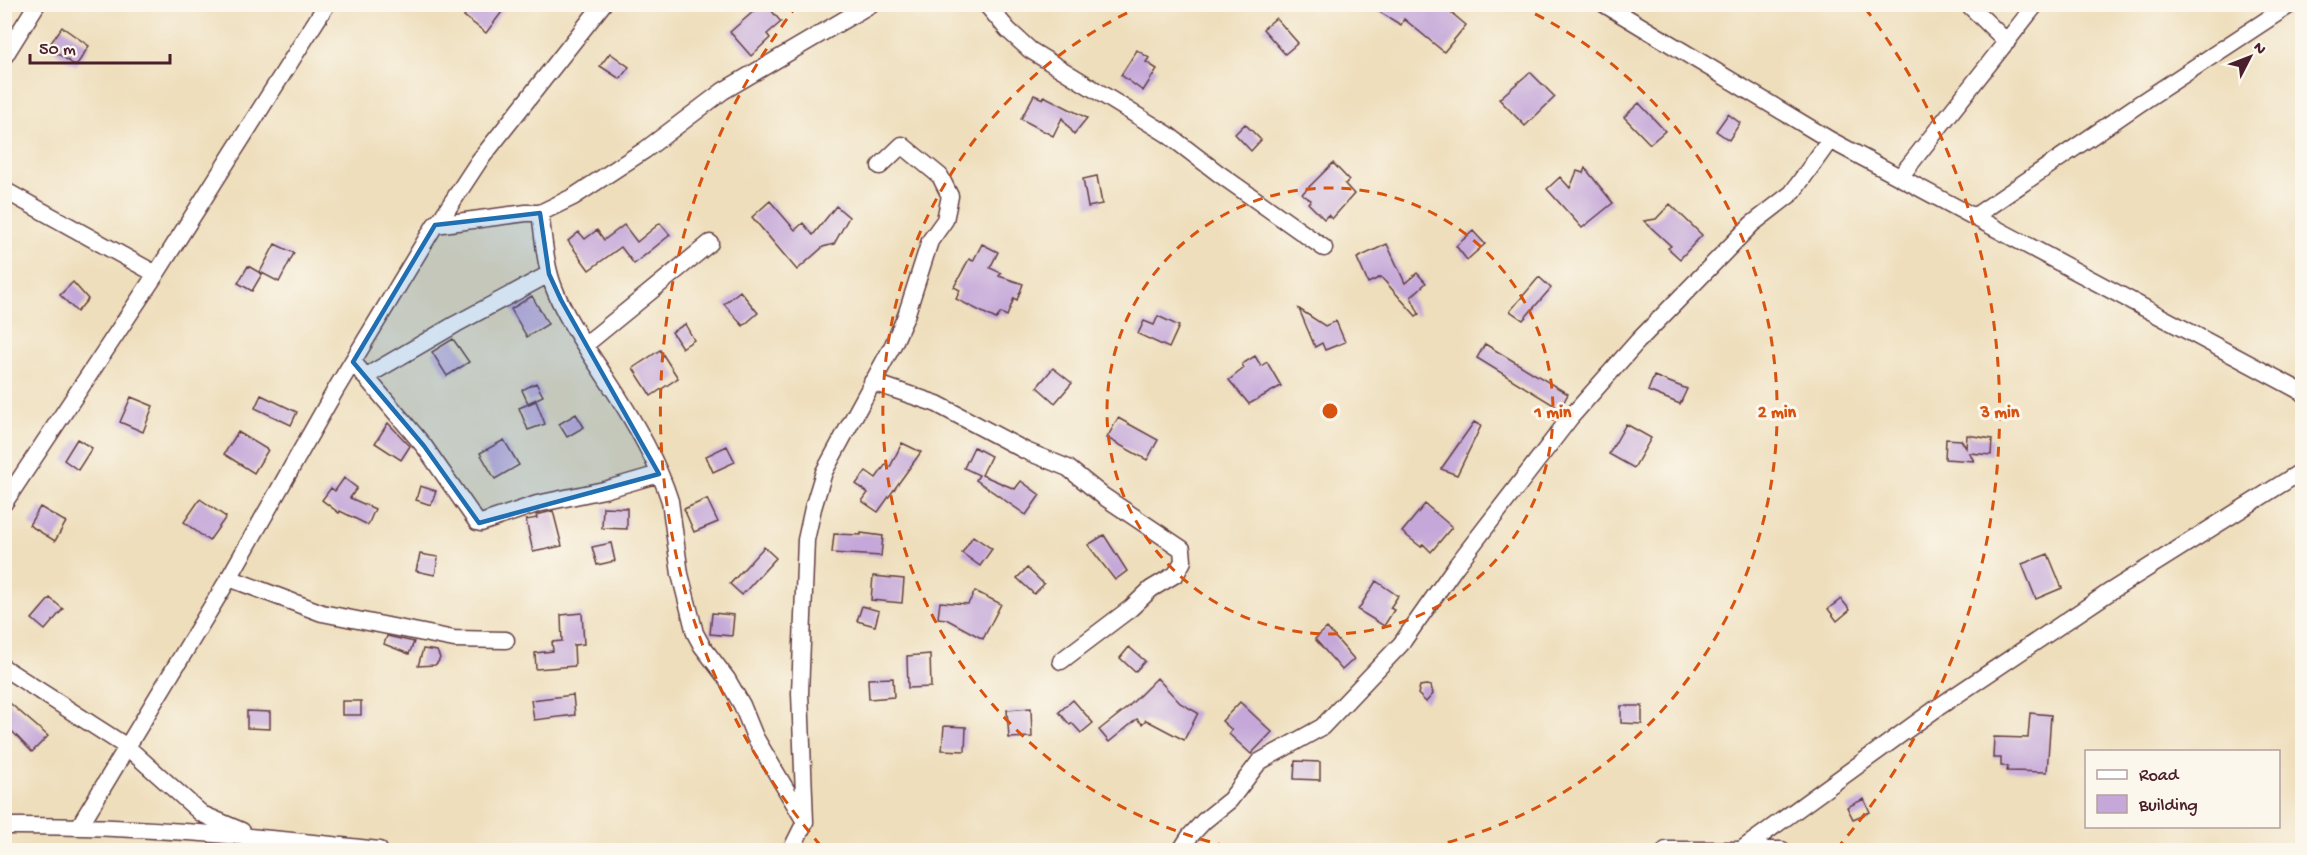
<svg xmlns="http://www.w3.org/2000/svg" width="2307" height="855" font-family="'Gochi Hand',sans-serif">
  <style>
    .building { fill: #c5a8d9 }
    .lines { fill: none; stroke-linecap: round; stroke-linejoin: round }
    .street-casing { stroke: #633c41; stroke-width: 19 }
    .street { stroke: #fff; stroke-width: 16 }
    .marked { fill: #1f6fb2; fill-opacity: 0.2; stroke: #1f6fb2; stroke-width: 4.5; stroke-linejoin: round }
    .ring { fill: none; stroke: #d8530f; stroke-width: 3; stroke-dasharray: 10 8 }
    .centre { fill: #d8530f; stroke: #fbf7ec; stroke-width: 3 }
    .ring-label { font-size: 18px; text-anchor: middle; font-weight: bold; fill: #d8530f; stroke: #fbf7ec; stroke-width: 6; stroke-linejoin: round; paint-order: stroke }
  </style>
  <rect width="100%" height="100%" fill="#fbf7ec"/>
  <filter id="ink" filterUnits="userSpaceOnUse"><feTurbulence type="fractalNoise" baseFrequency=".0167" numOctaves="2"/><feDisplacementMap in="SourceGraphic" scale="12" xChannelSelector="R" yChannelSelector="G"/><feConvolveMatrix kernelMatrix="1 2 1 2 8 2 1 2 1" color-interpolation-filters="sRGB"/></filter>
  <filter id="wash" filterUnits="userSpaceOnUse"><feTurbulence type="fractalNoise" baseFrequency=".008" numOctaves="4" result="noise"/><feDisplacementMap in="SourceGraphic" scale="24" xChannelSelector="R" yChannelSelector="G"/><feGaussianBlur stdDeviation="1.35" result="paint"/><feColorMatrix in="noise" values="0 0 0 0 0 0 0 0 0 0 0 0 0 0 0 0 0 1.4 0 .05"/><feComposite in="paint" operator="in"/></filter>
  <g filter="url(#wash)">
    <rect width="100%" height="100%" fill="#eedebc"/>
    <g id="blocks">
      <!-- building -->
      <path class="building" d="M472 4H508L486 33 464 16Z
        M762 4H766L781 22 767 34 770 38 751 56 730 32Z
        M1366 4H1441L1466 25 1444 52 1404 19 1401 25Z
        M1276 18 1298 43 1285 54 1263 29Z
        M62 27 89 46 76 66 48 47Z
        M1137 50 1149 58 1146 62 1157 69 1143 91 1121 75Z
        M610 53 629 67 620 79 600 66Z
        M1530 72 1555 97 1525 126 1499 99Z
        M1034 95 1043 99 1044 96 1087 118 1074 134 1062 118 1053 136 1021 119Z
        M1639 103 1665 131 1650 144 1624 117Z
        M1728 114 1740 123 1729 140 1716 131Z
        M1245 124 1261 140 1251 151 1235 134Z
        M1333 163 1349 180 1345 184 1354 194 1332 219 1328 215 1324 219 1308 203 1311 200 1302 194Z
        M1585 168 1613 203 1582 228 1547 189 1560 177 1570 188 1577 171 1583 173Z
        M1097 176 1102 204 1088 207 1083 179Z
        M770 201 795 230 803 223 813 235 836 206 849 217 834 244 823 247 797 270 752 217Z
        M1670 204 1702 235 1680 259 1668 248 1671 246 1644 221 1656 219Z
        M660 223 670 235 634 264 621 247 589 270 568 241 579 232 585 239 597 230 604 240 624 225 637 242Z
        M1473 231 1485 244 1467 260 1456 246Z
        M275 244 294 253 279 282 260 272Z
        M982 244 998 252 990 268 1001 273 999 276 1023 284 1017 300 1014 298 1007 316 1001 313 996 319 956 299 960 290 954 287 969 259 973 261Z
        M1387 244 1405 283 1417 273 1426 283 1411 297 1419 314 1416 316 1381 277 1368 283 1357 258Z
        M248 266 262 274 252 291 238 283Z
        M1539 277 1551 288 1523 320 1510 311Z
        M73 282 88 299 77 312 60 295Z
        M740 291 758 313 743 326 724 304Z
        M532 296 548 324 527 337 511 309Z
        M1299 309 1325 326 1336 321 1345 342 1325 350 1322 343 1315 347Z
        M1158 316 1179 326 1169 348 1138 334 1144 321 1154 325Z
        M685 324 694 340 682 348 672 332Z
        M453 339 469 362 447 376 432 352Z
        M1485 344 1568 394 1560 409 1477 358Z
        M660 350 678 378 651 396 633 368Z
        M1255 356 1261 366 1267 362 1281 386 1249 404 1229 380 1244 368 1242 364Z
        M1053 368 1072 383 1055 403 1037 387Z
        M1654 376 1687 389 1680 404 1648 391Z
        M536 383 543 396 528 403 522 390Z
        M261 395 297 412 291 425 255 408Z
        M131 397 153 406 143 432 120 422Z
        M536 401 545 424 528 430 519 408Z
        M576 414 584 427 567 437 559 424Z
        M1118 418 1158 440 1147 460 1107 438Z
        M1474 422 1481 426 1457 475 1441 469Z
        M388 423 410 446 401 460 375 443Z
        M1626 424 1651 438 1634 468 1609 454Z
        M238 432 268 450 254 473 224 454Z
        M1967 435 1992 439 1991 455 1969 453 1974 461 1945 459 1946 439 1961 440 1966 448Z
        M77 439 92 448 78 470 64 460Z
        M504 440 519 465 495 479 480 453Z
        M902 443 921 452 878 512 862 501 868 493 856 484 866 471 876 478 886 464 890 467Z
        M727 446 735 462 713 472 706 456Z
        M974 447 991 456 982 475 1015 489 1021 481 1040 495 1026 515 976 480 979 475 964 468Z
        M344 478 357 488 350 498 375 509 368 525 340 511 339 513 322 500 331 488 335 491Z
        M420 486 436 491 431 505 416 500Z
        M200 499 226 517 209 541 184 522Z
        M707 499 718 522 694 532 684 509Z
        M1425 504 1452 527 1431 552 1423 544 1421 547 1402 532Z
        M40 507 66 522 55 541 29 525Z
        M603 507 627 508V529L602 528Z
        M553 511 562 546 533 552 526 520 537 518 536 515Z
        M861 533 883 536 881 556 832 553 834 534 861 535Z
        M1104 535 1127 571 1115 580 1088 545Z
        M973 536 992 549 980 566 962 553Z
        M611 543 615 561 597 565 592 547Z
        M764 547 776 558 742 595 730 584Z
        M420 554 438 557 435 575 416 571Z
        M2048 554 2062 588 2036 599 2022 564Z
        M1027 568 1044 584 1034 594 1017 578Z
        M873 576 904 579 902 603 871 600Z
        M1376 581 1398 596 1390 608 1394 610 1384 626 1358 610Z
        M975 591 1001 604 983 639 946 619 938 618 940 602 968 604Z
        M50 598 63 609 45 630 32 619Z
        M1841 599 1850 610 1837 621 1828 609Z
        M862 606 879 611 875 626 857 621Z
        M582 613 584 644 574 645 575 666 536 669 535 653 553 651 552 642 562 641 561 615Z
        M712 613 734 615 732 636 710 634Z
        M1327 628 1354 659 1342 670 1315 639Z
        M387 636 414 642 409 654 384 644Z
        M1129 647 1145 661 1135 672 1120 658Z
        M423 649 437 651 440 658 438 662 435 665 418 666Z
        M930 654 931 687 908 688 907 656Z
        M893 678 894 697 869 699 868 679Z
        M1157 678 1180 703 1198 713 1184 740 1146 720 1142 724 1137 719 1109 742 1099 730 1127 708Z
        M1426 685 1431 686 1433 694 1426 702 1418 694 1420 686Z
        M573 695 575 715 534 720 531 700Z
        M4 698 48 736 32 752 4 723Z
        M1073 700 1093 723 1081 733 1072 723 1070 725 1059 712Z
        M342 701H361V715H342Z
        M1240 702 1272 732 1251 754 1229 734 1232 730 1222 721Z
        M1621 706H1642V724L1621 723Z
        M1031 708 1032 737 1009 738 1007 710Z
        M247 711 270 712V729L247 728Z
        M2030 713 2051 715 2047 772 2007 771 2008 766H2001V758H1993L1994 737 2028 738Z
        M944 726 966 727 965 751 942 750Z
        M1295 761 1320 762V780L1294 779Z
        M1864 799 1870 812 1853 819 1847 807Z"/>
    </g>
  </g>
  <g filter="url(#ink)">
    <use href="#blocks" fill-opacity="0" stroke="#633c41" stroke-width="1.5"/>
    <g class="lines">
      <defs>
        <path id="street" d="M986 4 1008 30 1030 50 1167 134 1218 173 1324 248
          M1604 4 1830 140 2302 392
          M1968 4 2007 42
          M4 57 37 4
          M1900 177 2036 4
          M4 190 156 274
          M540 213C543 232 544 253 549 272 557 306 587 349 606 378 630 414 657 460 670 501L680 574 695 633 702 646 727 679 742 705 755 737 804 820
          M1975 216 2139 104 2291 4
          M435 225 526 213H540L573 197 645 150 723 91 871 4
          M585 345 710 243
          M353 362 424 446 477 522 481 523 537 504 604 490 659 474
          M365 377 456 324 549 274
          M872 382 937 404 1026 451 1068 468 1103 496 1182 549 1183 561 1176 574 1151 589 1131 608 1061 661
          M4 503 156 274 327 4
          M229 578 322 613 454 639 506 640
          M4 668 127 747 202 814 242 831
          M80 825 229 578 336 389 435 225 441 219 479 161 603 4
          M4 826C130 825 254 836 379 850
          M791 850 805 822 800 693 806 540 813 508 824 472 893 345 906 316 930 241 945 220 950 196 940 176 902 145 880 166
          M1181 850 1190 836 1204 821 1230 800 1259 762 1322 727 1401 644 1456 566 1570 418 1638 341 1752 224 1792 193 1830 140
          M1666 850H1782
          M1741 850 1937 708 2111 591 2302 471"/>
      </defs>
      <!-- street casing -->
      <use href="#street" class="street-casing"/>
      <!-- street -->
      <use href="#street" class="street"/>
    </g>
  </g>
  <!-- marked area -->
  <path class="marked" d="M540 213 549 274 561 300 659 474 479 523 424 446 353 362 435 225Z"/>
  <!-- distance rings -->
  <g class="ring">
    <circle cx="1330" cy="411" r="223"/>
    <path d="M1245 850A447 447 0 0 1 1141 6M1519 6A447 447 0 0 1 1415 850"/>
    <path d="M821 846A670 670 0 0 1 795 8M1865 8A670 670 0 0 1 1839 846"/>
  </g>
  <circle cx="1330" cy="411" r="9" class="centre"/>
  <g class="ring-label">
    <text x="1553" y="417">1 min</text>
    <text x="1777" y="417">2 min</text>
    <text x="2000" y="417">3 min</text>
  </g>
  <!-- margin -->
  <rect width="2307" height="855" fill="none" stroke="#fbf7ec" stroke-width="24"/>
  <!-- legend -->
  <rect x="2085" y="750" width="195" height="78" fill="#fbf7ec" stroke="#b4a19f" stroke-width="1.5"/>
  <rect x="2097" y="770" width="30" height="9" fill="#ffffff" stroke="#b4a19f" stroke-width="1.5"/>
  <text x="2139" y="780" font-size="18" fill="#4a1f2b">Road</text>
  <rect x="2097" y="795" width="30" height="18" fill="#c5a8d9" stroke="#b4a19f" stroke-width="1.5"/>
  <text x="2139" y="810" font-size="18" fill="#4a1f2b">Building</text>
  <!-- north arrow -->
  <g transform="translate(2250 57) rotate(48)" stroke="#fbf7ec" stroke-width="4.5" paint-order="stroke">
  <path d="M0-4.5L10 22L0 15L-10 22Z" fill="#4a1f2b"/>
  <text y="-9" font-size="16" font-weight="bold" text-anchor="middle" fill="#4a1f2b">N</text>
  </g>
  <!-- scale -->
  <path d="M30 54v9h140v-9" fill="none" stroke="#4a1f2b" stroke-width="3"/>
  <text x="39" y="54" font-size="18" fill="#4a1f2b" stroke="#fbf7ec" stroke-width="4.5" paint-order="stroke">50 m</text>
</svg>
